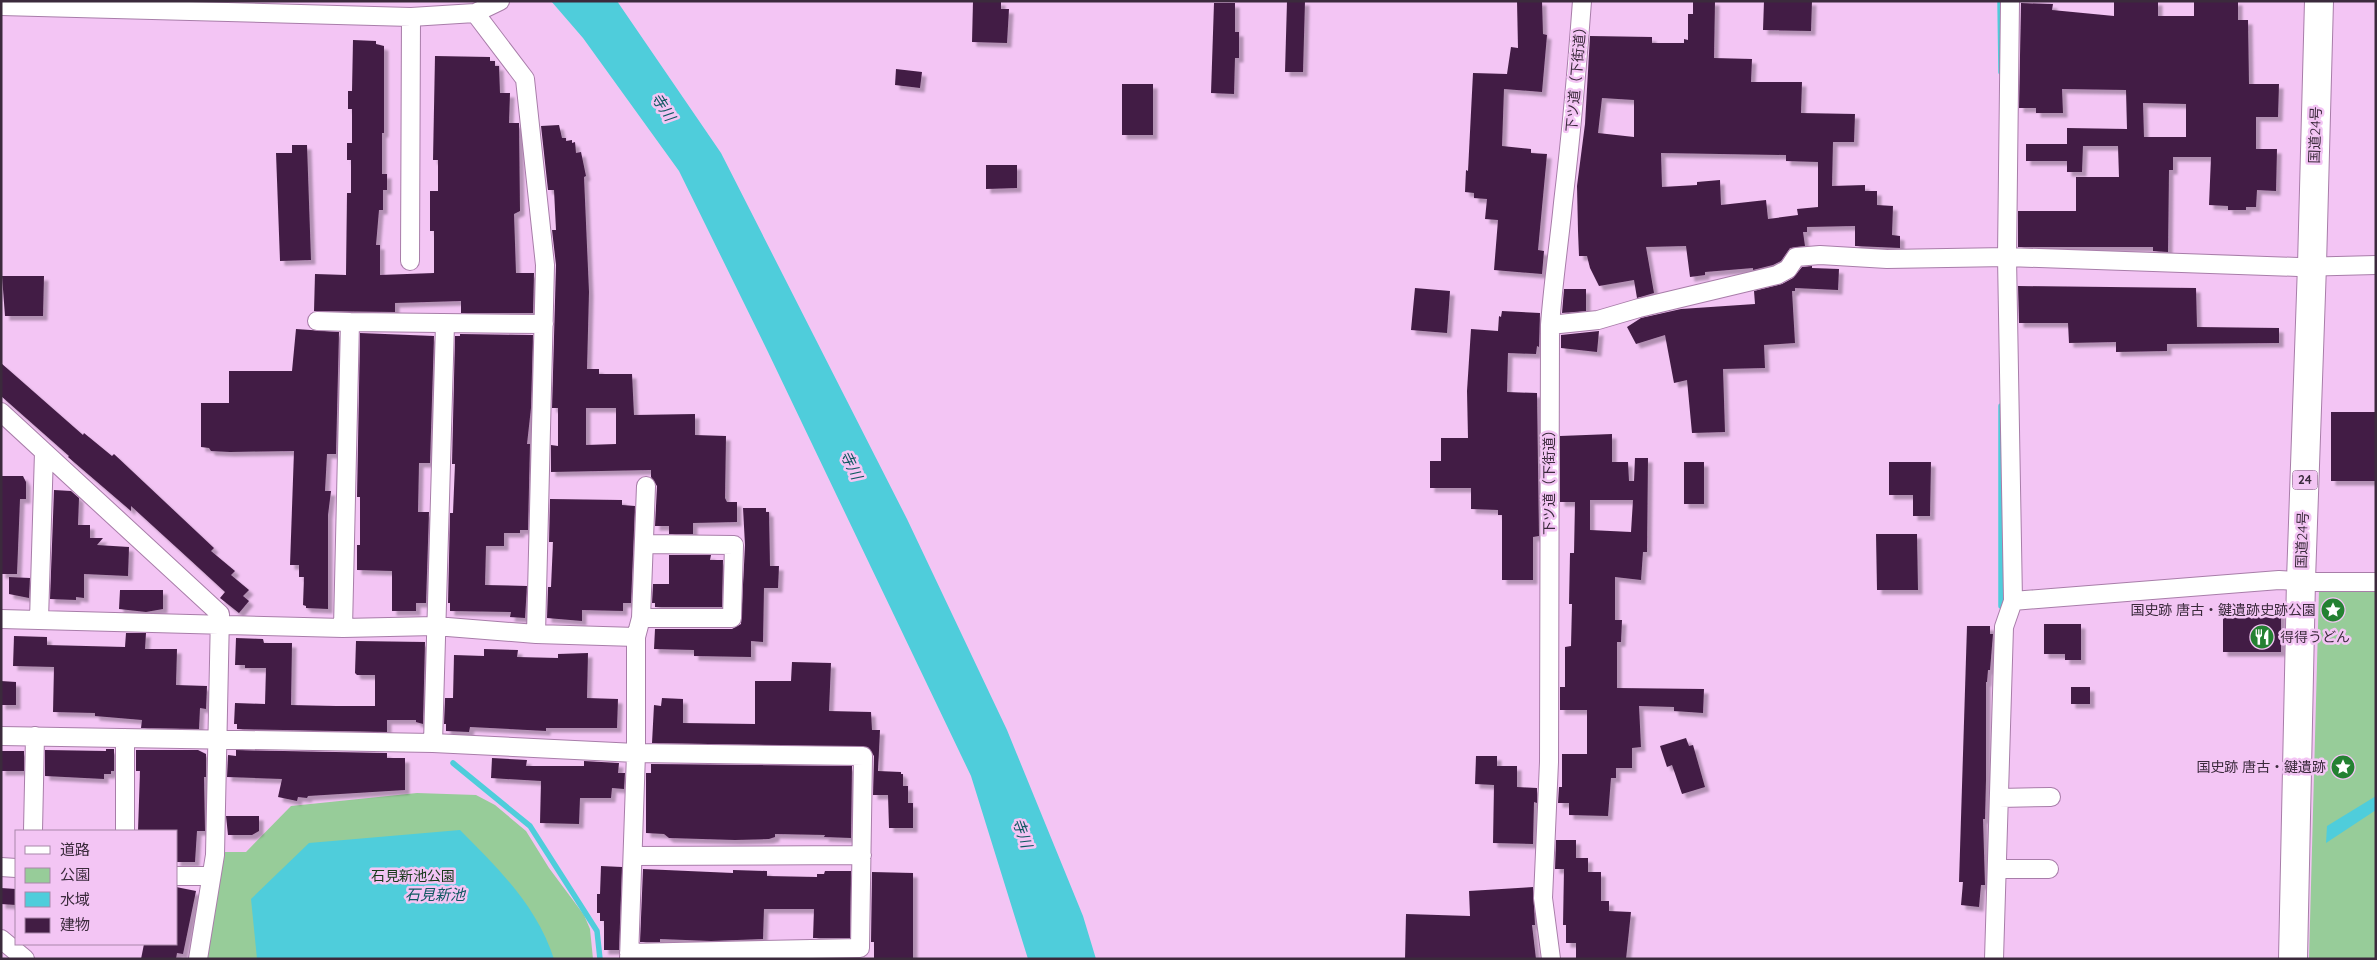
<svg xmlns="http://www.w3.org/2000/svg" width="2377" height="960" font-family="Quicksand,'Noto Sans JP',sans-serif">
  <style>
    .green { fill: #97cc99 }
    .water { fill: #4fcddb }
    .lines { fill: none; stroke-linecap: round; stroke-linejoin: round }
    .stream { stroke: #4fcddb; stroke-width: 5.5 }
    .building { fill: #421d44; fill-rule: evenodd; filter: url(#shadow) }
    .street-casing { stroke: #a87da9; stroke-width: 20 }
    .highway-casing { stroke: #a87da9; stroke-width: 30 }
    .street { stroke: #fff; stroke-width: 18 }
    .highway { stroke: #fff; stroke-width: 28 }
    .labels { text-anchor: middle; stroke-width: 5; stroke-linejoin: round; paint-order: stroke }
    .shield { fill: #f3c5f4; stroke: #725873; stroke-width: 1 }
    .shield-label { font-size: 12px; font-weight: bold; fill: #3b2a3c }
    .street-label { font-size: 14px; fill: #3b2a3c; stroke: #f3c5f4 }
    .poi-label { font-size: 14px; fill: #3b2a3c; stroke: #f3c5f4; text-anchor: end }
    .park-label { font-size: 14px; fill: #153818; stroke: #f3c5f4 }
    .water-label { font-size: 15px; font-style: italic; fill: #0f5860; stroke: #f3c5f4 }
  </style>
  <defs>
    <filter id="shadow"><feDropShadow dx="4.5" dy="4.5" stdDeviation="1" flood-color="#0004"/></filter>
  </defs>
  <rect width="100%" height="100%" fill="#f3c5f4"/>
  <!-- green -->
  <path class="green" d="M2376 589V959H2309L2319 590Z
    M417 793 476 795 495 805 526 831 549 868 584 915 590 929 593 959H207L225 852H246L291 806Z"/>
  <!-- water -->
  <path class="water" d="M551 1H617L721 153 907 519 1007 730 1083 916 1096 959H1028L971 776 768 352 679 171 583 38Z
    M2376 796V810L2326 843 2327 826Z
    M460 830C498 868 537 906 554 959H257L251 899 309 843Z"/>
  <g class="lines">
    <!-- stream -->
    <path class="stream" d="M2000 1 2001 72
      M2001 406V606
      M453 763 530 826 597 931 600 959"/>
  </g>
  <!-- building -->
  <path class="building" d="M973 1H1001V9H1009L1007 43 972 42Z
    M1287 1H1305L1303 72H1285Z
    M1517 1H1542L1543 34 1547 35 1542 92 1504 89 1502 146 1531 149V153L1547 154 1538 250 1544 251 1542 274 1494 270 1498 220 1485 219 1487 199 1474 198V193L1465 192 1466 170 1468 171 1473 73 1507 74 1511 47 1518 48Z
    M1693 1H1715L1714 58 1752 59 1751 82H1802L1801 113 1855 114 1854 142H1833L1832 186 1865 185V191H1877V205L1893 206 1892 235 1900 236V248L1855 246V226L1807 227V232H1803L1805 246 1790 248 1781 261 1773 265 1753 270V268L1705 272V275L1690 277 1686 246 1646 247 1654 293 1637 298 1634 280 1599 286 1590 268 1587 256H1579L1578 231 1577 186 1585 124 1590 36 1652 37V43H1684V39L1688 40V14H1693ZM1602 98 1634 100V137L1598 133ZM1661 153 1786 155V161L1818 162V207L1797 209 1798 215 1768 219 1766 200 1721 205 1720 180 1697 182V185L1662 187Z
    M1764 1H1812L1811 31 1763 30Z
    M2114 1H2158V16H2194V1H2238V20H2248L2249 84H2279L2278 117H2256V149H2277L2276 191 2257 190 2256 207H2246V210H2228V206L2209 205 2211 157H2173V170H2169L2168 252 2153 251V247H2018V211H2076V177H2119L2118 146H2083L2082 172H2067V161H2026V144H2067V128L2127 129 2126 90 2062 89 2063 113H2036V108H2019L2021 3 2053 4 2052 10 2114 16ZM2143 103 2186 104V137H2144Z
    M1214 3H1235V32H1239V58H1235L1234 94 1211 93Z
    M353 40 376 41V44L384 46V133H382V174H387V190H383V210H379L376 245H380V275L434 273V231H430V191H438V160H433L435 56 490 57V61H495V66H499L500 93H510L509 123H519L520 211 514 214 516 273H534L533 313H461V301L395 303V312L314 311 315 274 346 275 347 193H351V160H347V143H352V109H348V91H352Z
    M896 69 922 72 920 88 895 85Z
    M1122 84H1153V135H1122Z
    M559 125 562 138H566V141L572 140V143L575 142 576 153 581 152 586 176 584 177 589 292 587 369H599V374H632L634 415 695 414V435L726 436 725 498 727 502H737V522L693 523V534H669V526H655L657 486 651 477V470L551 472V445L558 446V408H552L556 265 552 230H556L554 190H548L541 126ZM586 408H616V444L586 445Z
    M292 145H307L311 260 280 261 276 153H292Z
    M986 165H1017V188L986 189Z
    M1812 266V268L1839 269 1838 290 1795 288V291H1792L1795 343 1764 345 1765 368 1723 369 1725 432 1692 433 1687 380 1674 383 1665 335 1636 344 1627 327 1641 318 1681 309 1755 304 1754 291 1782 284 1793 278 1802 267Z
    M2 276H44L43 316H5Z
    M2018 286 2196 288 2197 327 2279 328V343L2167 344V351L2116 352V342L2069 343 2068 323H2019Z
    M1415 288 1450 291 1447 333 1411 330Z
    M1564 289H1586V311L1562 313Z
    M1502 311 1540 313 1539 347 1537 346 1536 354 1508 353 1507 392 1537 393 1539 536 1533 537V580H1502V515H1498V510L1471 509V488H1430V461H1441V438H1468L1467 391 1471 329 1498 331 1499 316 1501 317Z
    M296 329 339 332 336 454H327L325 491H331L328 515V609L306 608V606L303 605 304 577H299V565H290L294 451 230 452 211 451 209 448 201 447V403H229V371H292Z
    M1599 331 1597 352 1561 348V335Z
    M360 333 434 336 430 463H419L418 512H429L426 603H416V611H392V571L357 570V545H360V497H357Z
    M460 334 533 335 531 408 527 444H530L528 530H520V533H504V546H486L485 585 527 586 525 618 510 617 511 612 450 611V603H448L450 513H453L455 464H452L455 336H460Z
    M1 363 83 435 84 433 112 456 114 454 214 548 211 551 235 571 231 575 249 590 243 596 249 601 239 613 220 598 225 592 188 558 131 506V511L68 457 69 456 1 396Z
    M2331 412H2376V481H2331Z
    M1612 434V462H1628L1629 481H1634L1635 458H1648L1647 552H1643L1641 580 1615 577V620H1622L1621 642H1617V688L1704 689 1703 713 1674 711V707L1639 706 1641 747 1632 748V768H1616V778H1611L1608 816 1569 815V803H1558L1559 787H1562V754H1587V710H1560V687H1565V647L1571 646 1572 604H1569L1570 553H1574L1575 502H1560V436ZM1590 500H1633L1631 532 1590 530Z
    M1684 462H1704V504H1684Z
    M1889 462H1931L1930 516H1913V495H1889Z
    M1 476H23L26 482V499H20L17 574H1Z
    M54 490 71 491 79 498 78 525H90V538H103L97 545 129 547 128 576 84 574V598L76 597V600L50 599Z
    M550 499 622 500V505L635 506 631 603H623V611L582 610V621L547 618 548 587H551L553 542H549Z
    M743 508H766V512H769L770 566H779L778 588H764L763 642 751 641V657L694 656V650L654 649 655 629H732L741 624 745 545Z
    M1876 534H1917L1918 590H1877Z
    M669 555H711L710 560H723L722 607H655V603H652L653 584H669Z
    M9 577 30 578 29 598 9 594Z
    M120 590H163V609L146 612 119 609Z
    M2223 605H2281V652H2223Z
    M2044 624H2081V660H2065V654H2044Z
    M1967 626H1990V634H1993L1990 670H1988L1987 682H1986V780L1985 819H1983L1985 885H1981L1979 907 1961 905 1963 882H1959Z
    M126 633H146L145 649H177L176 685 207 686 206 709 200 708 199 729 141 728 142 720 95 716V713L53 712 54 667 13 666 14 636 47 637V645L125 647Z
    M236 638 263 639 264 643H292L291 705 336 706H375V675H357L355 673 356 641 425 642 423 724 416 722V720H387V732L237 729V724H234L235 703 265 704 266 668H245V665H235Z
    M484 649 518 650 517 657 558 658V654L588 653 587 698 618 699 617 728H546V731L470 727 469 732 446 731V724H444L445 698H453L454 655 484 656Z
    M792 662 831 663 829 711 871 712 872 730H880L878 771 901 772V774H903V786H908V803H913V828H889L888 795H873L874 756 868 747 652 743 654 705 661 706 662 698 683 699V723L755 724V681H791Z
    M1 681 16 682V705H1Z
    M2071 687H2090V704H2071Z
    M1686 738 1689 746 1693 745 1705 787 1682 794 1672 765 1667 767 1660 746Z
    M106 749H114V771H111V774H104V779L45 776V750L106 751Z
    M136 750H198L206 754V777H204L205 831H197L195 862H176V831H138L140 771H136Z
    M236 750 387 753V758H405V790L308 796 307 798 298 797 297 801 278 797 282 779 227 777 228 755 236 756Z
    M1 751H24V771H1Z
    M1476 756H1497V766H1517V787L1537 788V803L1534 802 1533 844 1493 843 1494 785 1475 784Z
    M492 758 527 760 526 766H584V761L619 763 618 773H625L624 789 612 788 611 798H580L579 824 540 823 541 781 491 778Z
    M651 764 852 766 851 838 824 837 825 835 775 834V837L769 839 735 840 669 838 664 834 646 833V773H651Z
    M226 816H259V831L252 835H228Z
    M1556 840H1576V858H1588V872H1601V901H1609V911L1631 912 1626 959H1576V943H1566V925H1563L1564 869H1555Z
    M601 866 622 867 619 950H604V921H600V913H597V894H600Z
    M643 869 733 873V870L767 871V876L817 877V874H824L825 871H851L850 938H813L814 909H764L763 939 711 941 660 939V942H640Z
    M872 872 913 873V959H874V942H871Z
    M176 887 196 891 183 954 177 953 176 959H141L144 944H176Z
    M1533 887 1535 925H1532L1536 959H1405L1406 914 1470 916 1469 891Z
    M1 888 16 889V905L1 904Z"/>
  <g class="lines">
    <defs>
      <path id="street" d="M1 6 411 17 475 13 500 1
        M475 13 525 79 545 265 536 634
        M410 261 411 17
        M317 321 350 322
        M1550 325 1598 320 1639 308 1777 275 1788 269 1796 257 1820 255 1887 259 2007 257 2298 267 2376 265
        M1 412 220 614 215 855 198 959
        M2013 601 2279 580 2315 582H2376
        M641 618H732L734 545 644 544
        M1 619 343 628 435 626 536 634 636 637
        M39 620 44 452
        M343 628 350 322 544 324
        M1 736 433 743 636 753 863 756 860 948 629 953
        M433 743 445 324
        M1999 798 2051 797
        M33 831 35 736
        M125 831V738
        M633 856 862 855
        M1 867 16 868
        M1998 869H2049
        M176 876H210
        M1 939 25 959
        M629 959 636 753V637L641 618 646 486
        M1551 959 1543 898 1549 762 1550 325C1553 284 1559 244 1563 203 1571 136 1577 69 1582 1
        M1994 959 2004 627 2013 601 2007 257 2010 1"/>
      <path id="highway" d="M2293 959 2301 580 2312 265 2319 1"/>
    </defs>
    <!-- street casing -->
    <use href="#street" class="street-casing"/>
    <!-- highway casing -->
    <use href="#highway" class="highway-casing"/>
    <!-- street -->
    <use href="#street" class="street"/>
    <!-- highway -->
    <use href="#highway" class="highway"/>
  </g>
  <!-- icons -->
  <defs>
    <symbol id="sight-disc" viewBox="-11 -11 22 22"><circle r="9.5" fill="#248132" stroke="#f3c5f4"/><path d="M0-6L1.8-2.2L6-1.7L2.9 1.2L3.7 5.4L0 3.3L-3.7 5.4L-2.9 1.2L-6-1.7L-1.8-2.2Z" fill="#fff"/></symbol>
    <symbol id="restaurant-disc" viewBox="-11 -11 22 22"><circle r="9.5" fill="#248132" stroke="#f3c5f4"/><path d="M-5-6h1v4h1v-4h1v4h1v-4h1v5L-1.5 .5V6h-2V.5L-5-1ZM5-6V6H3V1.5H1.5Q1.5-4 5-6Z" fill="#fff"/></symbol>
  </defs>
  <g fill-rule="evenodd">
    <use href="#sight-disc" x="2319" y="596" width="28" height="28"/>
    <use href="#restaurant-disc" x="2248" y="623" width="28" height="28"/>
    <use href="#sight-disc" x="2329" y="753" width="28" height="28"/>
  </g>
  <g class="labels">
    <!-- shield labels -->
    <rect class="shield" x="2292.5" y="470.5" width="25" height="19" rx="4"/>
    <g class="shield-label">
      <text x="2305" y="484">24</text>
    </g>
    <!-- street labels -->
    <g class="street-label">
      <text transform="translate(1576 76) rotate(-85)" y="5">下ツ道（下街道）</text>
      <text transform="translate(2315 135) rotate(-88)" y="5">国道24号</text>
      <text transform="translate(1549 479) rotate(-90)" y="5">下ツ道（下街道）</text>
      <text transform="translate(2302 540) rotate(-88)" y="5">国道24号</text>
    </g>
    <!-- poi labels -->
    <g class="poi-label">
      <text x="2316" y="615">国史跡 唐古・鍵遺跡史跡公園</text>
      <text x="2280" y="642" text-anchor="start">得得うどん</text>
      <text x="2326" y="772">国史跡 唐古・鍵遺跡</text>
    </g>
    <!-- park labels -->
    <g class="park-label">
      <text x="413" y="881">石見新池公園</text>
    </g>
    <!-- water labels -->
    <g class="water-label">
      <text transform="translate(663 107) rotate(57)" y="5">寺川</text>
      <text transform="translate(851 465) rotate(64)" y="5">寺川</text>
      <text transform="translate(1022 833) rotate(70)" y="5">寺川</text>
      <text x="435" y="900">石見新池</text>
    </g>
  </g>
  <!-- border -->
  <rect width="2377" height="960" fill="none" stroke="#3b2a3c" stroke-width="5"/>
  <!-- legend -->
  <rect x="15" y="830" width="162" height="115" fill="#f3c5f4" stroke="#a987aa"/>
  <rect x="25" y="846" width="25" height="8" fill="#ffffff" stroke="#a987aa"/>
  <text x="60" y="855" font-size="15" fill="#3b2a3c">道路</text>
  <rect x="25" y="868" width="25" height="15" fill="#97cc99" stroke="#a987aa"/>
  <text x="60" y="880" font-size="15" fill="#3b2a3c">公園</text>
  <rect x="25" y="892" width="25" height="15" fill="#4fcddb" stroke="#a987aa"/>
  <text x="60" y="905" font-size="15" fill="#3b2a3c">水域</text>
  <rect x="25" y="918" width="25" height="15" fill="#421d44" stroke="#a987aa"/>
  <text x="60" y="930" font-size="15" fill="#3b2a3c">建物</text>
</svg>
